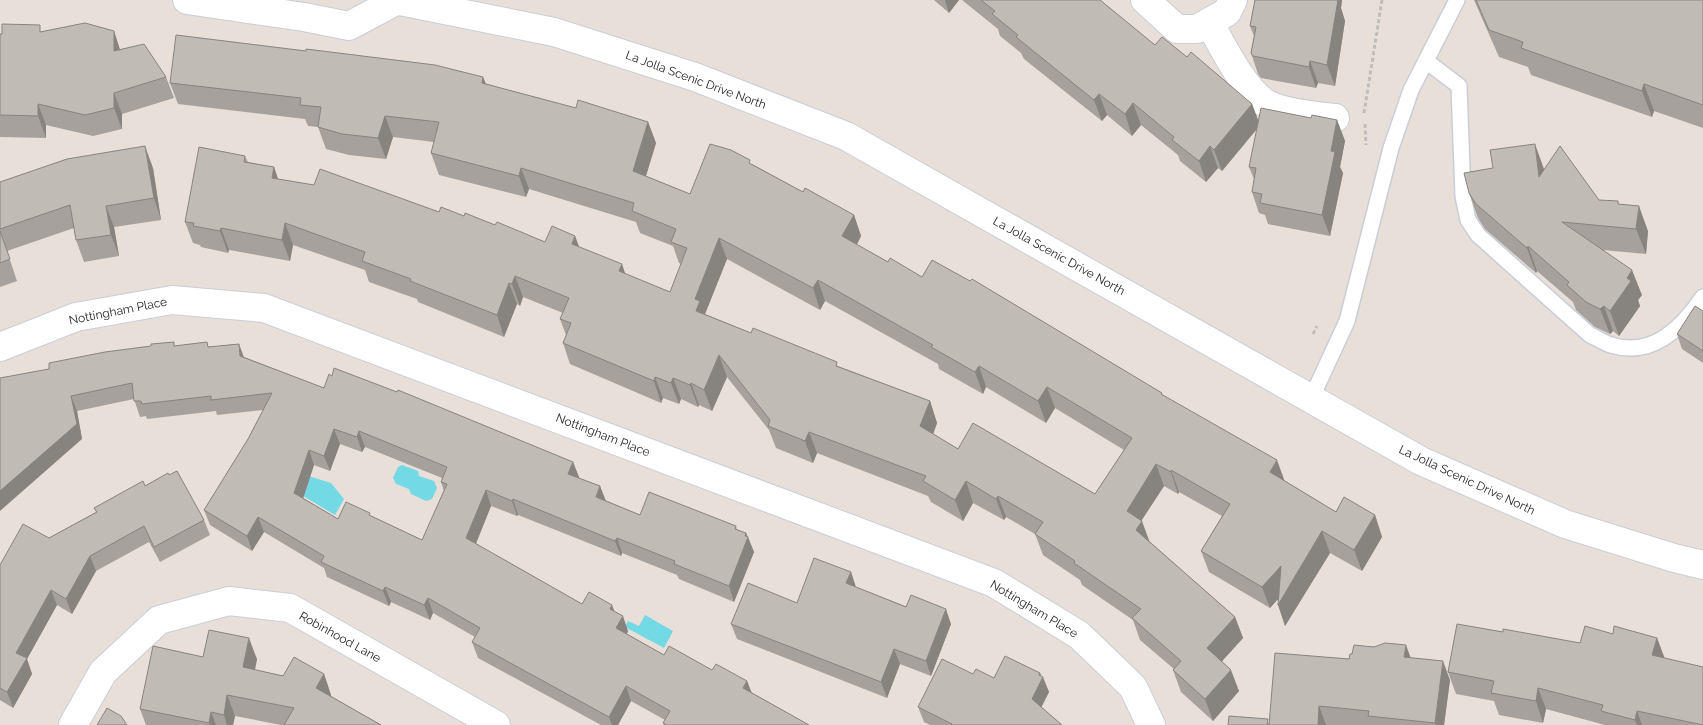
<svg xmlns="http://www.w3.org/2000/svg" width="1703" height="725" font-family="Raleway,sans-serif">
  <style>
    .water { fill: #73d9e4 }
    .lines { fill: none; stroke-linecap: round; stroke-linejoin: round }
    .lane-casing { stroke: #c8ced8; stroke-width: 18 }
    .street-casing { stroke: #c8ced8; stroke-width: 30 }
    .secondary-casing { stroke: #c8ced8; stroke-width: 30 }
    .path { stroke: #bebebe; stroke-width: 3; stroke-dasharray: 4 2.5; stroke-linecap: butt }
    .lane { stroke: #fff; stroke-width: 15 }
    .street { stroke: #fff; stroke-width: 28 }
    .secondary { stroke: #fff; stroke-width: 28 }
    .wall { fill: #a6a19c; fill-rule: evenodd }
    .shaded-wall { fill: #87837f }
    .building { fill: #c1bbb5; stroke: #87837f; fill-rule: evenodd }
    .labels { text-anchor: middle; stroke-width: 5; stroke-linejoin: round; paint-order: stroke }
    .street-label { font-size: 12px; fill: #272727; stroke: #fff }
  </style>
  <rect width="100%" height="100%" fill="#e9dfd9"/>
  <!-- water -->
  <path class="water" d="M402 465 418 471 419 476 434 481 437 488 432 499 426 501 411 494 409 489 396 484 393 478 398 467Z
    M299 473 331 483 344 499 335 515 290 488Z
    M645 615 673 631 664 648 625 627 628 621 639 626Z"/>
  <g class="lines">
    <defs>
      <path id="lane" d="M1426 61 1459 86 1463 196 1468 220 1478 235 1590 335C1597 338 1604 343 1611 345 1652 358 1682 328 1703 297
        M1311 399 1347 321 1391 148 1411 90 1457 0"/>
      <path id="street" d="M1145 0 1177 29H1197L1227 12 1233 0
        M1209 22C1222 45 1244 91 1267 104 1284 113 1316 116 1335 118
        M0 347 76 317 172 300 264 308 994 583 1079 635 1133 687 1151 725
        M73 725 103 672 159 620 229 601 290 608 496 725"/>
      <path id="secondary" d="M187 0 304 17 349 26 396 1
        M395 0 554 32 695 77 846 136 1421 461 1565 524 1674 558 1703 565"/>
    </defs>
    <!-- lane casing -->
    <use href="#lane" class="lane-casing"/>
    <!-- street casing -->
    <use href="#street" class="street-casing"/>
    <!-- secondary casing -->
    <use href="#secondary" class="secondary-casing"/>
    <!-- path -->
    <path class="path" d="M1364 113 1382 0
      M1365 124 1366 145
      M1313 334 1317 326"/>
    <!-- lane -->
    <use href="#lane" class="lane"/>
    <!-- street -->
    <use href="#street" class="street"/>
    <!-- secondary -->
    <use href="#secondary" class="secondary"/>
  </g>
  <!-- wall -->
  <path class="wall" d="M934 0H959L949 13Z
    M962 0H1100L1155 45 1187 57 1252 104 1258 121 1311 118 1337 120 1345 141 1340 167 1343 173 1330 236 1268 224 1265 215 1259 213 1252 192 1254 179 1249 167 1257 129 1222 171 1218 168 1206 182 1180 161 1178 155 1141 125 1132 136 1107 115 1102 121 1024 59 1021 53 1000 36 998 29Z
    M1255 0H1342L1341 8 1345 21 1335 86 1318 83 1316 88 1261 78 1258 74 1251 53 1254 36 1250 26Z
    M1474 0H1703V128L1654 111 1652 117 1531 75 1528 67 1499 57Z
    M114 31 120 50 166 77 174 98 122 114V129L93 136 46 125V138L0 137V34L43 32Z
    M483 77 486 84 576 108 648 122 656 143 646 176 690 194 752 164 803 192 854 215 861 236 857 245 888 262 922 277 1163 395 1285 481 1336 512 1375 515 1382 537 1362 571 1330 553 1285 626 1278 599 1270 608 1209 572 1201 551 1222 516 1179 492 1178 494 1164 486 1141 521 1149 541 1235 617 1243 638 1222 661 1239 691 1213 721 1181 692 1173 670 1174 669 1140 640 1133 620 1082 585 1080 580 1043 555 1035 534 1006 517 1004 520 973 503 963 521 931 502 928 496 817 453 813 463 776 448 769 430 727 377 712 411 699 405 698 407 681 399 679 404 663 398 661 403 570 364 563 343 566 335 560 319 563 313 523 297 520 306 517 304 504 337 418 302 417 299 369 282 365 270 293 245 290 261 229 250 228 253 201 247 200 245 193 243 185 222 245 156 248 162 274 167 278 179 439 212 464 216 495 225 545 242 575 236 579 247 625 274 670 292 681 264 679 263 673 246 640 233 636 222 529 189 526 197 439 175 431 153 434 142 393 137 386 159 349 155 326 149 318 127 308 126 305 119 178 104 170 83ZM727 259 820 310 825 301 938 364 939 369 983 394 986 387 1046 423 1055 408 1124 450 1095 494 958 449 933 434 937 423 930 401 751 333 705 314Z
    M153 168 161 220 114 227 119 256 84 262 76 240 74 228 7 251 17 281 0 287V182Z
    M1544 170 1599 200 1619 204 1648 231 1646 254 1603 250 1642 295 1638 300 1640 306 1619 336 1613 331 1610 334 1595 327 1576 310 1573 302 1537 271 1536 273 1485 229 1478 218 1469 193Z
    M1703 311V363L1682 349 1677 334Z
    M239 344 244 357 324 388 573 462 579 478 600 486 605 500 640 515 736 526 737 530 746 533 754 552 734 602 679 579 677 575 622 553 621 556 518 515 517 516 491 506 476 544 582 604 615 612 628 631 627 634 664 655 747 681 752 693 809 725H664L663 723 665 720 631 701 618 725H601L478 658 472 642 475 637 433 613 430 620 391 602 389 606 327 577 324 568 264 532 252 551 210 525 204 510 248 439 263 410 217 415 216 411 147 419 146 416 140 417 134 399 77 411 82 439 0 378 175 346 209 347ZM340 444 362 452 365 447 442 478 441 482 444 491 422 540 371 516 338 519 303 498 314 465 330 471Z
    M169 475 204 520 210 535 160 562 149 542 96 571 72 614 57 605 27 659 32 674 13 708 0 700V565L96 512 94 508Z
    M851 572 856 587 951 624 931 676 900 664 887 698 737 639 731 624 797 603Z
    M1613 634 1657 638 1664 658 1703 725H1605L1546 709 1543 723 1499 715 1494 701 1456 694 1448 672 1580 643Z
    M1352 654 1411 658 1450 680 1444 725H1228L1269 723 1349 659Z
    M203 657 257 659 255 670 283 676 324 674 331 695V696L381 725H281L235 716 233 725H146L140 709Z
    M1040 673 1049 692 1041 707 1062 725H930L924 722 918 707 973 674 994 678Z"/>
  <!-- shaded-wall -->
  <path class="shaded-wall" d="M945 0H959L949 13Z
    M1332 0H1342L1341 8 1345 21 1335 86 1327 65Z
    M114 31 121 53 114 51Z
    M1310 61 1318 83 1316 88 1309 67Z
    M483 77 491 98 482 83Z
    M1644 84 1654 111 1652 117 1642 91Z
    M114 93 122 114V129L114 108Z
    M1099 94 1107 115 1102 121 1094 100Z
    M1133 103 1141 125 1132 136 1125 114Z
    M38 104 46 125V138L38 116Z
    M1252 104 1260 125 1222 171 1214 150Z
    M385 116 393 137 386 159 378 138Z
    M1337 120 1345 141 1340 167 1343 173 1330 236 1322 215 1331 151Z
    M648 122 656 143 641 192 633 171Z
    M1535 144 1544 169 1549 202 1539 177Z
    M145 146 153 168 161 220 154 198Z
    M1210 146 1218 168 1206 182 1199 161Z
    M274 167 281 188 272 178Z
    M521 168 529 189 526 197 519 176Z
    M106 206 114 227 119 256 111 235Z
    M1639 206 1648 231 1646 254 1636 229Z
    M854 215 861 236 849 258 842 236Z
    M285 223 293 245 290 261 282 240Z
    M221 228 229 250 228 253 220 231Z
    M575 236 583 257 572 244Z
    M719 238 727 259 705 314 696 311 695 299Z
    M1528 246 1537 271 1536 273 1527 248Z
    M622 264 629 285 619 271Z
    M1632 270 1642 295 1638 300 1640 306 1619 336 1610 311 1627 278Z
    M515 276 523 297 520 306 512 284Z
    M818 280 825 301 820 310 813 288Z
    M509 283 517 304 504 337 497 315Z
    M1604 306 1613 331 1610 334 1600 309Z
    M239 344 244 359 240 356Z
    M719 355 727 377 712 411 704 390Z
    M979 366 986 387 983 394 975 372Z
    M655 377 663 398 661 403 654 381Z
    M673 378 681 399 679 404 671 383Z
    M691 383 699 405 698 407 690 385Z
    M1047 387 1055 408 1046 423 1038 401Z
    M71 396 77 411 82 439 0 511V491Z
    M930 401 937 423 928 448 920 426Z
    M334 429 340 444 330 471 324 456Z
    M359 431 365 447 362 452 357 437Z
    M809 432 817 453 813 463 805 441Z
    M309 450 314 465 300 508 294 493Z
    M1277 460 1285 482 1270 472Z
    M573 462 579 477 574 489 568 474Z
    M1156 464 1164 486 1134 532 1127 511Z
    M1171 470 1179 492 1178 494 1171 472Z
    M966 481 973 503 963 521 955 500Z
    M600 486 606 501 596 497Z
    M486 490 491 506 472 553 466 538Z
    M998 496 1006 517 1004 520 996 499Z
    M513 499 518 515 517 516 512 501Z
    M1375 515 1382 537 1362 571 1354 550Z
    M258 517 264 532 252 551 247 536Z
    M1142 521 1150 543 1136 530Z
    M1322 531 1330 553 1285 626 1278 605 1287 589 1270 608 1262 587 1281 566Z
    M746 533 748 538V537L754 552 734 602 729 586Z
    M617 538 622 553 621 556 615 541Z
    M90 556 96 571 72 614 66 599Z
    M851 572 856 588 846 583Z
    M385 587 391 602 389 606 383 591Z
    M51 590 57 605 27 659 32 674 13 708 7 692 16 653Z
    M428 598 433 613 430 620 424 605Z
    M612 605 618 620 610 609Z
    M946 609 951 624 931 676 926 661Z
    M623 616 628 631 622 643 616 628Z
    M1235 617 1243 638 1215 669 1207 648Z
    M249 638 257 659 251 688 243 667Z
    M1657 638 1665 659 1652 655Z
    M1406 645 1413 664 1404 657Z
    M894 649 900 664 887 698 881 682Z
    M1443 661 1450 680 1444 725H1436L1435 723Z
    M1231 670 1239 691 1213 721 1205 699Z
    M1040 673 1042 679 1043 677 1049 692 1038 714 1032 699Z
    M324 674 331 695 324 709 316 688Z
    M747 681 753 697 743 688Z
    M626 686 631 701 618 725H612L609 717Z
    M1538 688 1546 709 1543 723 1536 701Z
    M227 695 235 716 233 725H227L224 715Z
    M1319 706 1326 725H1318Z
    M1637 711 1642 725H1637L1635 720Z
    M211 712 216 725H210L209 723Z"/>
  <!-- building -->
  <path class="building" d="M981 0H1100L1155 45 1162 37 1187 57 1191 52 1252 104 1214 150 1210 146 1199 161 1172 140 1174 137 1133 103 1125 114 1099 94 1094 100 1016 37 1018 35 992 14 995 11Z
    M1255 0H1338L1327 65 1310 61 1309 67 1253 56 1251 53 1256 27 1250 26Z
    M1476 0H1703V105L1644 84 1642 91 1521 48 1523 42 1489 30Z
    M85 23 114 31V51L144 44 166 77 114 93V108L85 115 38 104V116L0 115V34H2V24L40 25V32Z
    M176 35 306 51V49L435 65 483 77 482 83 576 108 578 100 648 122 633 171 690 194 710 144 731 150 750 160 749 163 803 192 805 188 854 215 842 236 888 262 890 258 922 277 932 260 970 281 972 279 1162 393 1161 394 1277 460 1270 472 1336 512 1344 497 1375 515 1354 550 1322 531 1278 605 1281 566 1262 587 1201 551 1230 504 1171 470V472L1156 464 1127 511 1142 521 1136 530 1235 617 1207 648 1231 670 1205 699 1173 670 1181 661 1132 618 1141 609 1074 563 1075 561 1035 534 1043 522 998 496 996 499 966 481 955 500 923 481 926 476 809 432 805 441 768 426 770 420 719 355 704 390 691 383 690 385 673 378 671 383 655 377 654 381 563 343 571 323 560 319 569 298 515 276 512 284 509 283 497 315 410 281 411 279 362 261 365 252 285 223 282 240 221 228 220 231 193 226 194 223 185 222 199 147 245 156 244 162 274 167 272 178 314 185 320 169 439 212 441 207 464 216 465 213 495 225 497 222 545 242 552 226 575 236 572 244 622 264 619 271 670 292 687 248 671 242 676 229 632 211 634 203 521 168 519 176 431 153 439 122 385 116 378 138 342 134 318 127 321 107 300 105 301 98 170 83ZM719 238 813 288 818 280 933 345 931 347 975 372 979 366 1038 401 1047 387 1132 438 1095 494 973 423 958 449 920 426 930 401 836 366 837 362 753 328 751 333 696 311 700 301 695 299Z
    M1261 108 1311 118 1312 115 1337 120 1331 151 1335 152 1322 215 1260 203 1262 194 1252 192 1256 168 1249 167Z
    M1535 144 1539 177 1560 146 1599 200 1618 201V204L1639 206 1636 229 1562 222 1632 270 1627 278 1631 281 1610 311 1604 306 1600 309 1586 302 1567 285 1569 282 1528 246 1527 248 1476 204 1469 193 1464 173 1493 168 1490 150Z
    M145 146 154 198 106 206 111 235 76 240 70 205 0 229V182L67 159Z
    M0 231 10 259 0 263Z
    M1695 306 1703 311V351L1677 334Z
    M174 342V346L207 342 208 347 239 344 240 356 324 388 329 374 332 376 334 368 397 392 398 390 573 462 568 474 600 486 596 497 640 515 649 492 736 526 735 529 746 533 745 536 748 537 729 586 674 564 675 561 617 538 615 541 513 499 512 501 486 490 466 538 582 604 589 592 612 605 610 609 623 616 616 628 664 655 669 646 712 670 716 664 747 681 743 688 809 725H667L663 723 670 711 626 686 609 717 472 642 480 628 428 598 424 605 385 587 383 591 321 562 324 556 258 517 247 536 204 510 248 439 272 393 211 400V396L142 404 141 401H134L132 383 71 396 77 424 0 491V378L49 369V363L105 352 151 346V344ZM334 429 357 437 359 431 447 467 441 482 447 484 422 540 369 515 370 513 346 502 338 519 294 493 309 450 324 456Z
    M177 471 204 520 154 547 144 526 90 556 66 599 51 590 16 653 27 658 7 692 0 688V565L23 524 49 538 97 512 94 508 143 481 145 486 168 473 169 475Z
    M814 558 851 572 846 583 906 607 911 595 946 609 926 661 894 649 881 682 731 624 748 583 797 603Z
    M1457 624 1503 632V629L1580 643 1585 626 1613 634 1614 626 1657 638 1652 655 1703 667V725L1637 711 1635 720 1601 711 1603 705 1538 688 1536 701 1491 693 1494 681 1448 672Z
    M209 630 249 638 243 667 283 676 294 657 324 674 316 688 381 725H284L294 708 227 695 224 715 211 712 209 723 140 709 153 646 203 657Z
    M1385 643 1406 645 1404 657 1443 661 1435 723 1368 716 1369 711 1319 706 1318 725H1269L1275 653 1349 659 1350 654H1352L1354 645 1374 647Z
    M1005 656 1040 673 1039 675 1043 677 1032 699 1062 725H951L952 724 918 707 942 659 973 674 976 669 994 678Z
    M107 708 121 716 127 725H97Z
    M1229 716 1268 719 1267 725H1228Z"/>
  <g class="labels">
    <!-- street labels -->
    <g class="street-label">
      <text transform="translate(696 80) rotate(20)" y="4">La Jolla Scenic Drive North</text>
      <text transform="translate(1059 256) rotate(29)" y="4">La Jolla Scenic Drive North</text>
      <text transform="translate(118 311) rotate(-11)" y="4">Nottingham Place</text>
      <text transform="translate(603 435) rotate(21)" y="4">Nottingham Place</text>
      <text transform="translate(1467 480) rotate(25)" y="4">La Jolla Scenic Drive North</text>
      <text transform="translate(1034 609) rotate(31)" y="4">Nottingham Place</text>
      <text transform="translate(340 637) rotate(29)" y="4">Robinhood Lane</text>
    </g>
  </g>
</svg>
